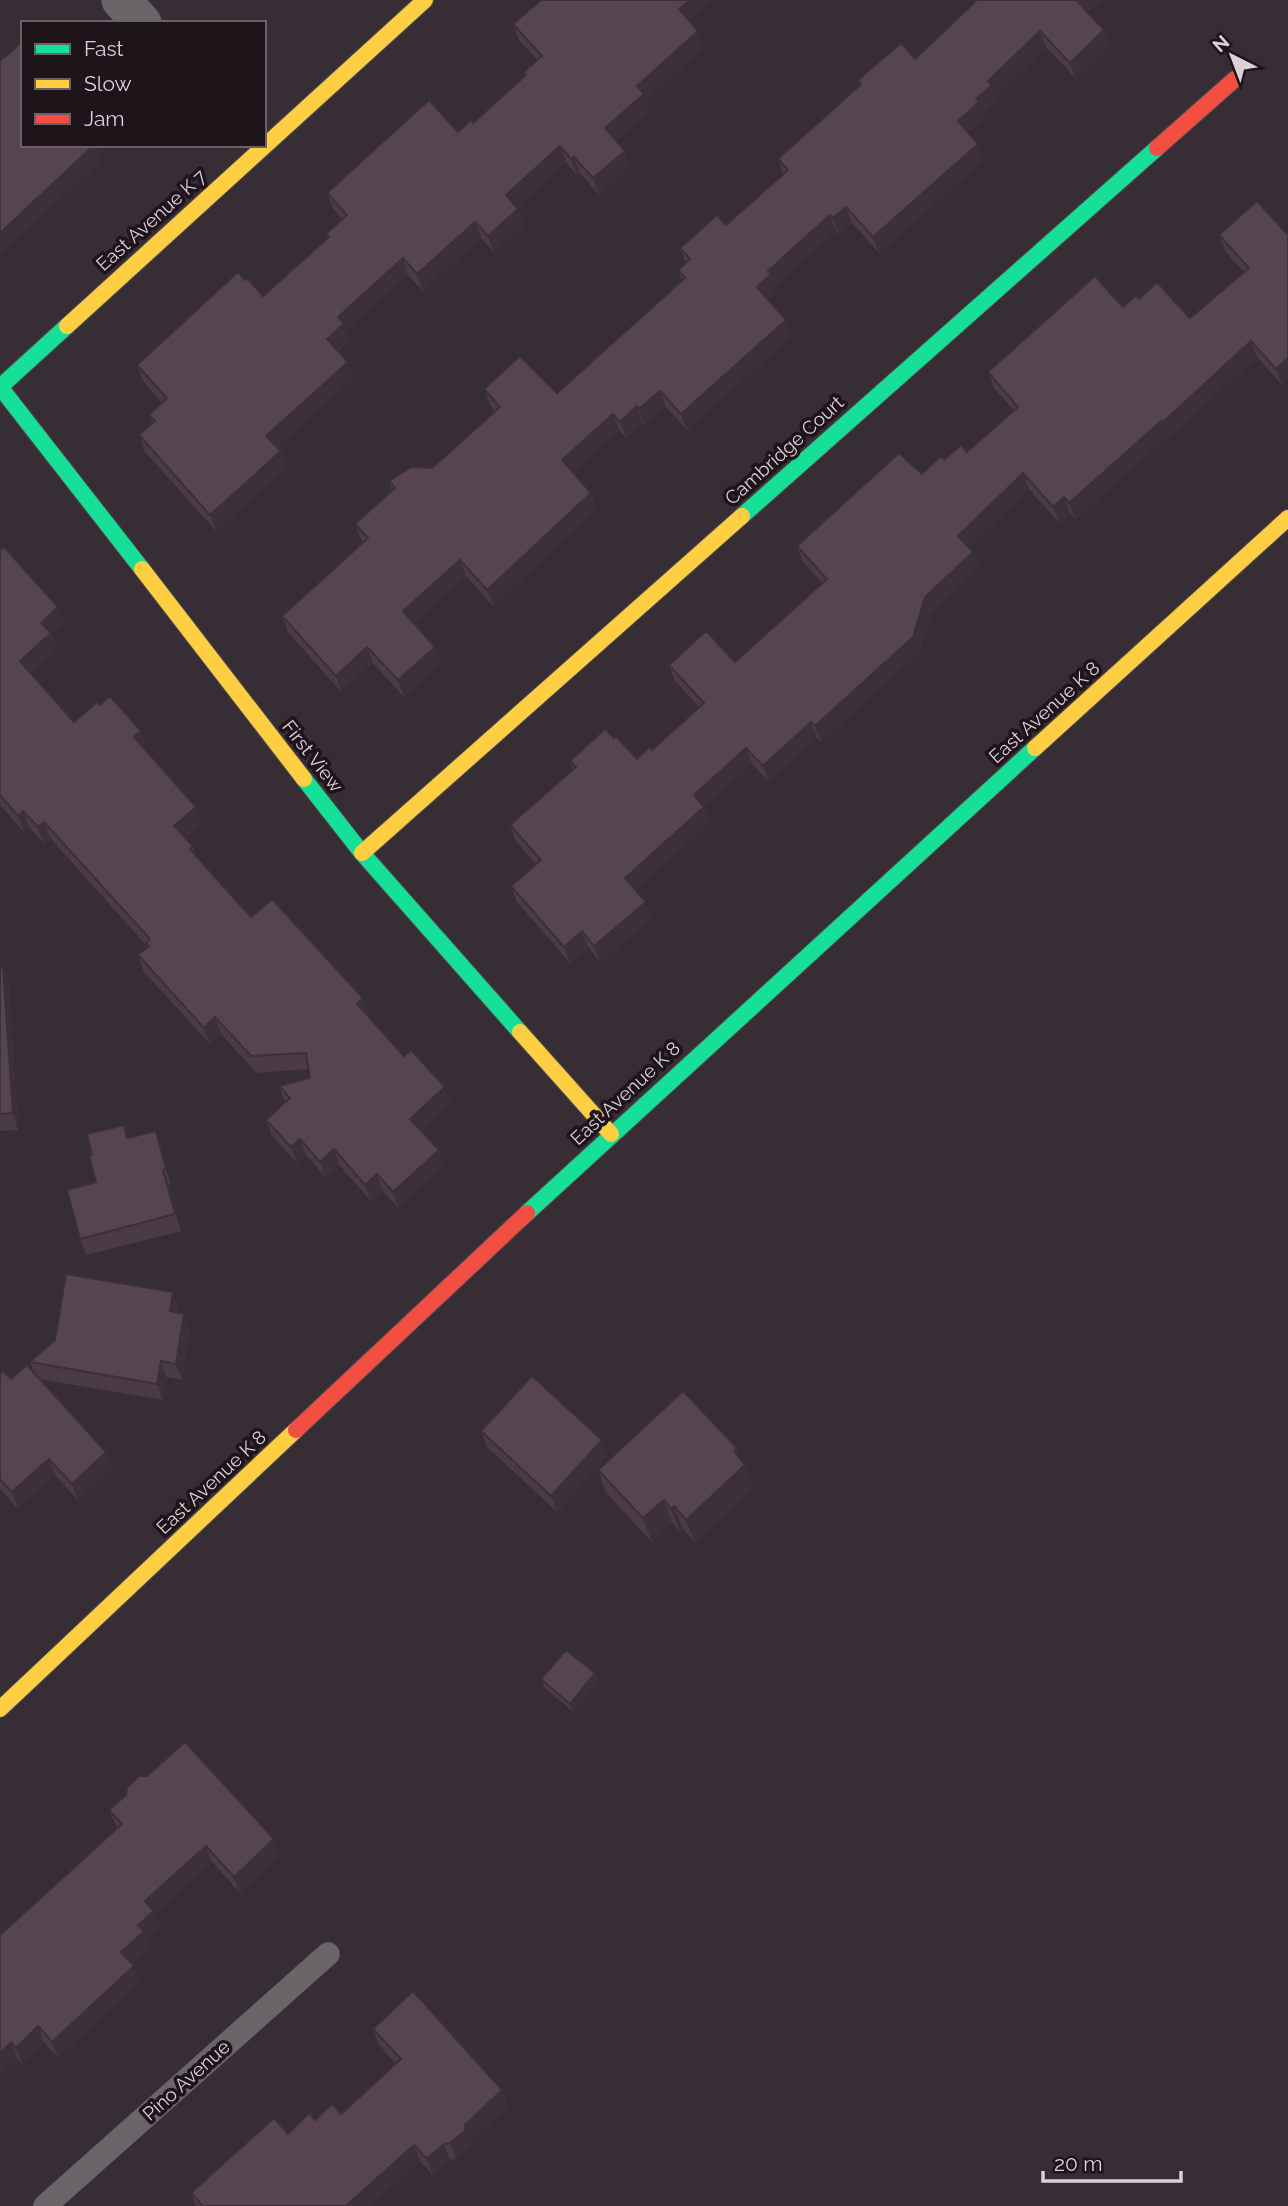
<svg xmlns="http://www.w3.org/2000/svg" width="1288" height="2206" font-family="Raleway,sans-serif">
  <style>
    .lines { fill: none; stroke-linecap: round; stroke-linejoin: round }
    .lane-casing { stroke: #544b51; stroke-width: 24 }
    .street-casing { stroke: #544b51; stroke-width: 40 }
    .fast-casing { stroke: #544b51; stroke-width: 18 }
    .slow-casing { stroke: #544b51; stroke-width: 18 }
    .jam-casing { stroke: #544b51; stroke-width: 18 }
    .lane { stroke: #6b656a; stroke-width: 23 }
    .street { stroke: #6b656a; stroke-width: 38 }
    .fast { stroke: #16e098; stroke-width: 16 }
    .slow { stroke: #ffcf43; stroke-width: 16 }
    .jam { stroke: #f24e42; stroke-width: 16 }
    .wall { fill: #4a3b46 }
    .shaded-wall { fill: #3c3039 }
    .building { fill: #564551; stroke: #3c3039; stroke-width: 2 }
    .labels { text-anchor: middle; stroke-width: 7; stroke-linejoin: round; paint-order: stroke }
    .street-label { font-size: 19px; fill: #ddd1d9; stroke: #1d151a }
  </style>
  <rect width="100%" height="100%" fill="#372d34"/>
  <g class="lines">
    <defs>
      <path id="lane" d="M45 2206 328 1954"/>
      <path id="street" d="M121 0 142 23"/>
      <path id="fast" d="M67 326 0 387 142 569
        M742 516 1157 148
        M304 779 362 853 520 1032
        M527 1213 1035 748"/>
      <path id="slow" d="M67 326 425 0
        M142 569 304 779
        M1035 748 1288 518
        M362 853 742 516
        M520 1032 611 1134
        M0 1709 296 1430"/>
      <path id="jam" d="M1157 148 1235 79
        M296 1430 527 1213"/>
    </defs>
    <!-- lane casing -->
    <use href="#lane" class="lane-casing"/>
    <!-- street casing -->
    <use href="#street" class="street-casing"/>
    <!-- fast casing -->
    <use href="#fast" class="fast-casing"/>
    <!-- slow casing -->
    <use href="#slow" class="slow-casing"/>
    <!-- jam casing -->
    <use href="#jam" class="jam-casing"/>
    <!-- lane -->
    <use href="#lane" class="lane"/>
    <!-- street -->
    <use href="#street" class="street"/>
    <!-- fast -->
    <use href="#fast" class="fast"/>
    <!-- slow -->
    <use href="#slow" class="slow"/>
    <!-- jam -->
    <use href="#jam" class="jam"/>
  </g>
  <!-- wall -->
  <path class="wall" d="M976 0H1102L1088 12 1110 46 1076 79 1046 47 996 96 998 101 983 114 985 118 968 133 978 144 984 160 879 253 852 223 839 235 836 231 775 286 777 290 767 299 786 320 792 336 687 430 666 407 645 425 643 423 626 438 619 430 573 472 591 493 597 509 493 606 466 576 414 623 441 663 404 697 373 663 341 692 288 632 282 616 363 543 361 540 355 524 392 490 389 481 432 468 495 412 490 405 484 389 557 393 682 281 678 270 686 263 680 248 726 225 783 174 778 159 860 85 858 80 915 59Z
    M690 21 704 47 646 100 650 111 616 141 630 167 599 195 580 173 577 175 566 162 517 207 524 225 494 252 481 238 423 291 408 275 346 330 350 340 338 351 354 378 277 447 281 451 287 468 216 531 145 452 139 435 152 423 149 415 162 403 143 381 137 365 245 280 263 296 327 238 326 234 342 219 333 209 327 193 458 132 473 123 525 76 524 72 537 60 519 40 513 24Z
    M1257 201 1282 385 1257 357 1168 439 1167 437 1075 520 1070 513 1059 523 1029 489 969 547 973 552 979 568 931 614 919 653 821 742 817 738 769 782 752 764 704 807 710 823 635 890 652 919 600 962 588 947 570 963 517 902 511 886 536 864 516 841 510 825 573 770 570 761 637 759 652 750 699 707 675 681 669 665 735 662 822 583 803 562 797 546 944 460 967 452 1014 411 994 388 988 372 1139 299 1190 318 1244 272 1225 251 1219 235Z
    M0 547 58 607 64 624 52 635 57 650 31 673 74 722 146 747 144 749 196 807 202 823 185 838 193 846 196 856 251 917 363 998 369 1014 368 1016 404 1056 451 1103 421 1131 439 1150 444 1166 398 1208 383 1191 371 1201 340 1166 326 1178 306 1155 297 1163 272 1136 266 1120 285 1103 279 1086 310 1078 309 1069 257 1073 221 1034 210 1044 144 972 138 955 147 946 50 838 44 844 29 827 24 832 0 805Z
    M0 968 9 984 18 1130 0 1131Z
    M124 1125 128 1138 156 1131 162 1147 171 1185 169 1186 181 1231 86 1255 80 1239 96 1182 92 1155Z
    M179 1309 178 1313 190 1330 182 1380 166 1377 163 1400 39 1379 106 1452 112 1468 78 1500 55 1475 18 1509 0 1489V1374L11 1379 34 1373 30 1362Z
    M481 1431 602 1440 608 1456 557 1512 487 1447Z
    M741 1460 745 1465 754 1488 695 1543 683 1529 680 1532 672 1523 652 1542 606 1493 598 1470Z
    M595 1673 598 1682 573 1712 544 1687 541 1679Z
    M109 1810 280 1856 240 1893 212 1862 155 1914 160 1927 147 1939 150 1948 132 1964 140 1982 58 2058 44 2043 22 2064 17 2059 0 2074V1935L117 1828Z
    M373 2029 502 2090 508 2106 471 2141V2147L456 2159 450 2160 433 2175 420 2161 370 2206H196L191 2193 288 2134 315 2120 341 2114 396 2064 379 2045Z"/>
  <!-- shaded-wall -->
  <path class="shaded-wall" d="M690 0H713L685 26 679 9Z
    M1078 0H1102L1083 17 1077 1Z
    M1104 30 1110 46 1076 79 1070 63Z
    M698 31 704 47 646 100 650 111 611 145 605 128 637 86Z
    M1040 31 1046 47 996 96 998 101 983 114 985 118 963 137 958 121 988 81Z
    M978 144 984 160 879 253 873 237Z
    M94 145H96L102 160 1 254 0 250V233Z
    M560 146 566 162 512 211 506 195Z
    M625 151 630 167 599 195 593 178Z
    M574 157 580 173 577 175 571 159Z
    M846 207 852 223 839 235 833 218Z
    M518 209 524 225 494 252 488 236Z
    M830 215 836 231 775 286 777 290 762 304 757 287 768 271Z
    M475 222 481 238 423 291 417 274Z
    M403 258 408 275 346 330 350 340 333 355 327 339 338 317Z
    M786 320 792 336 687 430 681 414Z
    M1251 341 1257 357 1168 439 1162 423Z
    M1288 358V380L1282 385 1276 369Z
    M348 362 354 378 272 452 266 436Z
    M660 391 666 407 645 425 639 409Z
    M637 406 643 423 626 438 620 422Z
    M613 414 619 430 568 476 562 460Z
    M1161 421 1167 437 1075 520 1069 503Z
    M281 451 287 468 216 531 210 515Z
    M1023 473 1029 489 964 552 958 536Z
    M591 493 597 509 493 606 487 590Z
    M1064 497 1070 513 1059 523 1053 507Z
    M973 552 979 568 931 614 919 653 821 742 815 726 925 597Z
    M460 560 466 576 409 627 403 611Z
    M58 607 64 624 52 635 57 650 26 678 20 661 41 623Z
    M367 647 373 663 341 692 336 676Z
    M435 647 441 663 404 697 398 680Z
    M811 722 817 738 769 782 763 766Z
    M141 731 146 747 139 753 134 737Z
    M746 748 752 764 704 807 710 823 631 894 625 878 694 795Z
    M196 807 202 823 180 842 174 826Z
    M23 811 29 827 24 832 18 816Z
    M44 822 50 838 44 844 38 827Z
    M646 902 652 919 600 962 594 946Z
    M582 931 588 947 570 963 564 947Z
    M3 968 9 984 18 1130 13 1113Z
    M363 998 369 1014 363 1020 357 1004Z
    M215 1017 221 1034 210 1044 204 1028Z
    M445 1087 451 1103 416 1135 410 1119Z
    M156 1131 162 1147 171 1185 166 1169Z
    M300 1139 306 1155 297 1163 291 1147Z
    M334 1149 340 1166 326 1178 320 1162Z
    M439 1150 444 1166 398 1208 393 1192Z
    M163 1170 169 1186 181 1231 175 1214Z
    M377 1174 383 1191 371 1201 365 1185Z
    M173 1292 179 1309 176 1328 170 1311Z
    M184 1314 190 1330 182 1380 176 1364Z
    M161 1361 166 1377 163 1400 157 1384Z
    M602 1440 608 1456 557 1512 551 1496Z
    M737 1448 743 1466 745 1465 754 1488 695 1543 686 1520 734 1451Z
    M106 1452 112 1468 78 1500 72 1484Z
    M49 1459 55 1475 18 1509 12 1492Z
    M664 1500 672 1523 652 1542 643 1518Z
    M674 1506 683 1529 680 1532 671 1509Z
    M595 1673 598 1682 573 1712 570 1704Z
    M274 1839 280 1856 240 1893 234 1877Z
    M206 1846 212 1862 155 1914 160 1927 147 1939 150 1948 127 1969 121 1952 138 1925 145 1901Z
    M134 1966 140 1982 58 2058 52 2042Z
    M38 2026 44 2043 22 2064 16 2048Z
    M11 2042 17 2059 0 2074V2053Z
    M502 2090 508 2106 471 2141V2147L456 2159 450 2143 465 2125Z
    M444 2144 450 2160 433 2175 427 2159Z
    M414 2145 420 2161 370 2206H346Z"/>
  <!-- building -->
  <path class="building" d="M541 0H690L679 9 698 31 637 86 644 94 605 128 625 151 593 178 574 157 571 159 560 146 506 195 518 209 488 236 475 222 417 274 403 258 338 317 344 324 327 339 348 362 266 436 281 451 210 515 139 435 155 421 149 415 167 398 137 365 238 272 245 280 247 278 263 296 329 237 326 234 347 215 327 193 429 100 458 132 471 120 473 123 526 75 524 72 542 56 513 24Z
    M977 0H1078L1077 1 1104 30 1070 63 1040 31 988 81 992 85 976 99 979 102 958 121 978 144 873 237 846 207 833 218 830 215 768 271 771 274 757 287 786 320 681 414 660 391 639 409 637 406 620 422 613 414 562 460 591 493 487 590 460 560 403 611 435 647 398 680 367 647 336 676 282 616 368 538 355 524 395 488 389 481 411 467 432 468 500 407 484 389 520 356 557 393 685 278 678 270 690 259 680 248 717 215 726 225 788 170 778 159 861 84 858 80 901 43 915 59Z
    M23 41V145H94L0 233V61Z
    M1257 201 1288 235V358L1276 369 1251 341 1162 423 1161 421 1069 503 1064 497 1053 507 1023 473 958 536 973 552 925 597 913 637 815 726 811 722 763 766 746 748 694 795 704 807 625 878 646 902 594 946 582 931 564 947 511 886 541 860 510 825 576 767 570 761 605 729 614 738 616 736 637 759 650 747 652 750 704 703 669 665 706 631 735 662 827 579 797 546 899 453 922 474 941 456 944 460 961 445 967 452 1018 407 988 372 1095 276 1123 307 1136 295 1139 299 1157 282 1190 318 1249 268 1219 235Z
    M0 547 2 549 4 547 58 607 41 623 51 633 20 661 74 722 97 702 100 705 110 696 141 731 134 737 196 807 174 826 193 846 190 849 251 917 272 899 363 998 357 1004 404 1056 411 1050 445 1087 410 1119 439 1150 393 1192 377 1174 365 1185 334 1149 320 1162 300 1139 291 1147 266 1120 290 1098 279 1086 310 1078 306 1053 251 1056 215 1017 204 1028 138 955 149 946 146 943 150 939 44 822 38 827 23 811 18 816 0 795Z
    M0 968H3L13 1113 0 1114Z
    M124 1125 127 1138 156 1131 166 1169 163 1170 175 1214 80 1239 67 1190 96 1182 89 1156 92 1155 87 1134Z
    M66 1274 173 1292 170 1311 184 1314 176 1364 161 1361 157 1384 30 1362 55 1340Z
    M27 1365 106 1452 72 1484 49 1459 12 1492 0 1479V1374L3 1371 11 1379Z
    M532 1376 602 1440 551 1496 481 1431Z
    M683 1391 737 1448 734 1451 745 1465 686 1520 674 1506 671 1509 664 1500 643 1518 598 1470Z
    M566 1650 595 1673 570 1704 541 1679Z
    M185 1742 274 1839 234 1877 206 1846 145 1901 154 1911 138 1925 144 1932 121 1952 134 1966 52 2042 38 2026 16 2048 11 2042 0 2053V1935L122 1824 109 1810 126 1795 127 1788 139 1776H147Z
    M413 1991 502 2090 465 2125V2131L450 2143 444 2144 427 2159 414 2145 346 2206H203L191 2193 274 2118 288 2134 309 2113 315 2120 332 2104 341 2114 401 2059 373 2029Z"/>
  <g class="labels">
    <!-- street labels -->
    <g class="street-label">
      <text transform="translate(151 220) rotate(-42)" y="7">East Avenue K 7</text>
      <text transform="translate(784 450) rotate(-42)" y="7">Cambridge Court</text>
      <text transform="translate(1044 712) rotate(-42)" y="7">East Avenue K 8</text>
      <text transform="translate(313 756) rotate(52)" y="7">First View</text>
      <text transform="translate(625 1093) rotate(-43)" y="7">East Avenue K 8</text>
      <text transform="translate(211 1482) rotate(-43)" y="7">East Avenue K 8</text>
      <text transform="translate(186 2080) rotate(-42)" y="7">Pino Avenue</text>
    </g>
  </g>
  <!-- legend -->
  <rect x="21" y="21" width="245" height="126" fill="#1d151a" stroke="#6a6066" stroke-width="2"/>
  <rect x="35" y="44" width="35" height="10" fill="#16e098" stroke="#6a6066" stroke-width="2"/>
  <text x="84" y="56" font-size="21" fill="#ddd1d9">Fast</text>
  <rect x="35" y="79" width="35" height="10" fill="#ffcf43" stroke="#6a6066" stroke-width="2"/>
  <text x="84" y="91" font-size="21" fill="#ddd1d9">Slow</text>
  <rect x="35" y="114" width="35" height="10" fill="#f24e42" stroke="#6a6066" stroke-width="2"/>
  <text x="84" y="126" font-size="21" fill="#ddd1d9">Jam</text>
  <!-- north arrow -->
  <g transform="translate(1232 56) rotate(318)" stroke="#1d151a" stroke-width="5" paint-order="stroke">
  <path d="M0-5L12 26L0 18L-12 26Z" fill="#ddd1d9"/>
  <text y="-10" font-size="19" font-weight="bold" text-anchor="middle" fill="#ddd1d9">N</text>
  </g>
  <!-- scale -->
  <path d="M1043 2171v10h138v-10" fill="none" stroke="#ddd1d9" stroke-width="3.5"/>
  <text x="1054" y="2171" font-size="21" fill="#ddd1d9" stroke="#1d151a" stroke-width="5" paint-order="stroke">20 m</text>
</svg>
